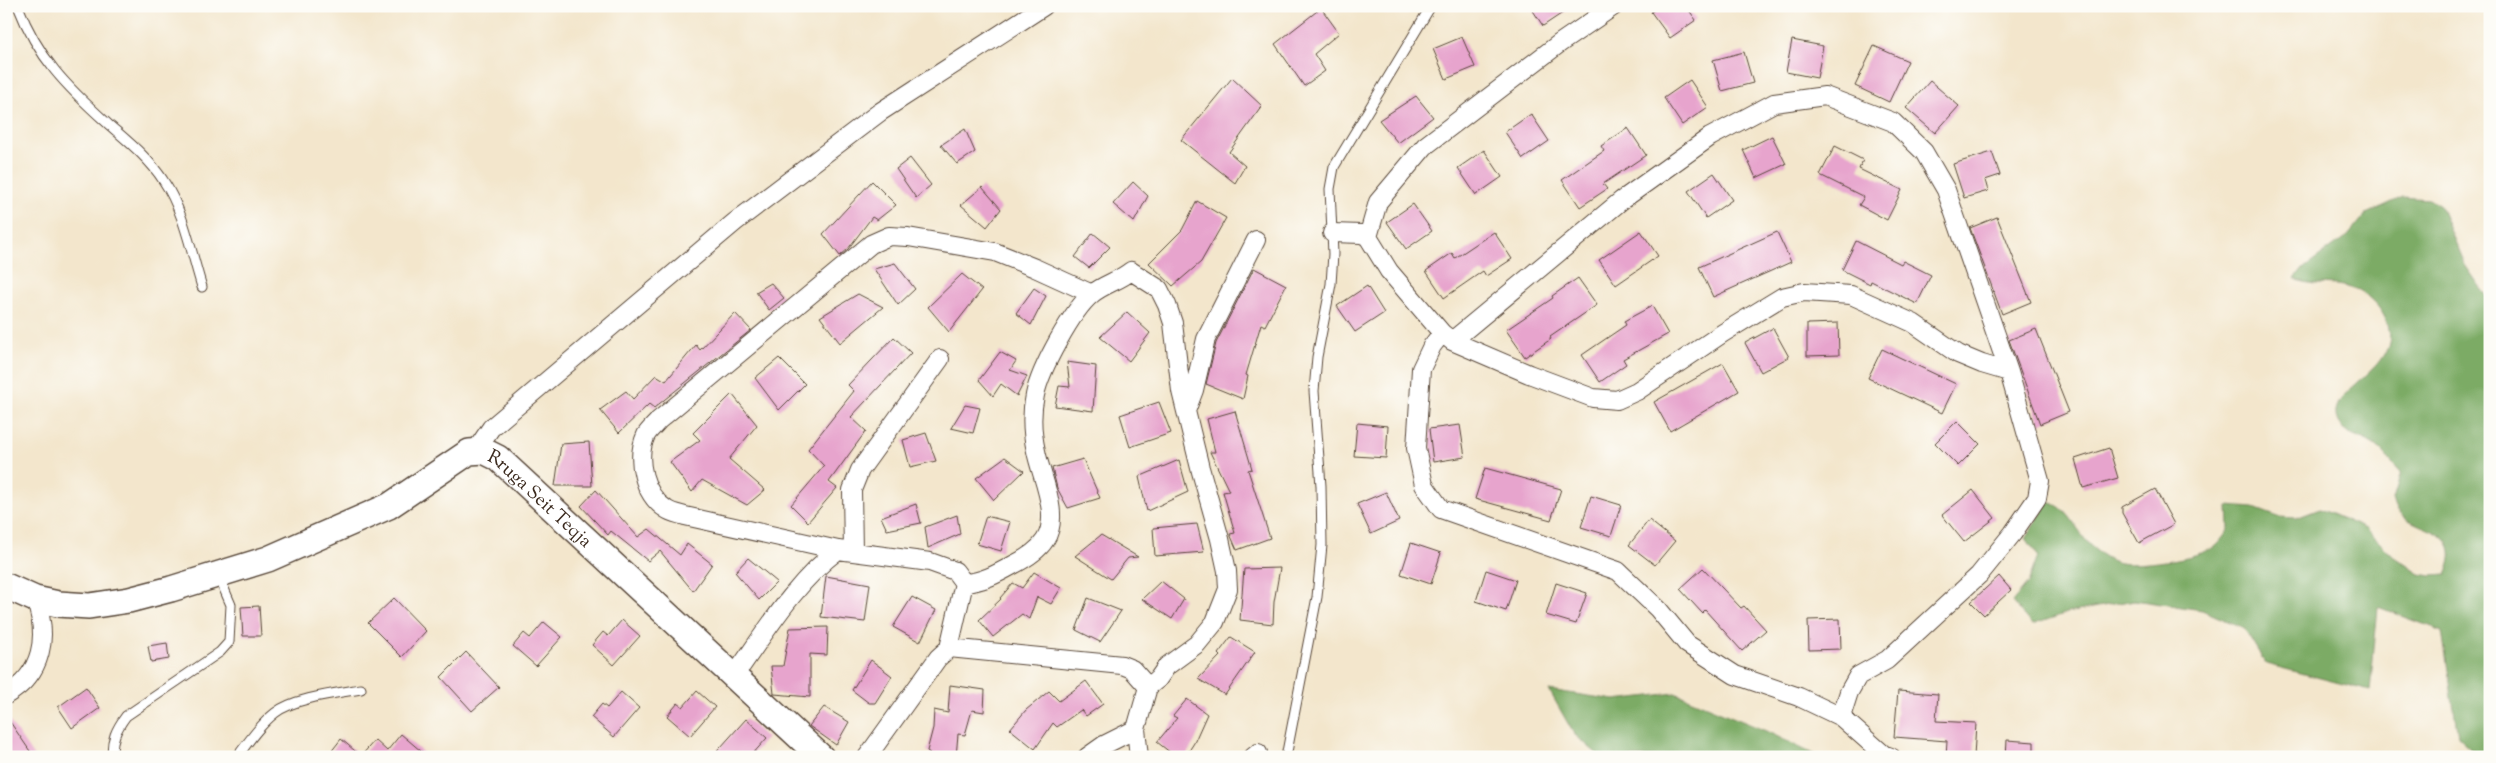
<svg xmlns="http://www.w3.org/2000/svg" width="2496" height="763" font-family="'Sorts Mill Goudy',serif">
  <style>
    .forest { fill: #7cab65; stroke: #5c6a42 }
    .building { fill: #e7a4cd }
    .lines { fill: none; stroke-linecap: round; stroke-linejoin: round }
    .lane-casing { stroke: #574638; stroke-width: 11 }
    .street-casing { stroke: #574638; stroke-width: 20 }
    .secondary-casing { stroke: #574638; stroke-width: 28 }
    .lane { stroke: #fff; stroke-width: 9 }
    .street { stroke: #fff; stroke-width: 18 }
    .secondary { stroke: #fff; stroke-width: 25 }
    .labels { text-anchor: middle; stroke-width: 4; stroke-linejoin: round; paint-order: stroke }
    .street-label { font-size: 19px; fill: #3b2a1e; stroke: #fdfcf7 }
  </style>
  <rect width="100%" height="100%" fill="#fdfcf7"/>
  <filter id="ink" filterUnits="userSpaceOnUse"><feTurbulence type="fractalNoise" baseFrequency=".02" numOctaves="2"/><feDisplacementMap in="SourceGraphic" scale="10" xChannelSelector="R" yChannelSelector="G"/><feConvolveMatrix kernelMatrix="1 2 1 2 8 2 1 2 1" color-interpolation-filters="sRGB"/></filter>
  <filter id="wash" filterUnits="userSpaceOnUse"><feTurbulence type="fractalNoise" baseFrequency=".0096" numOctaves="4" result="noise"/><feDisplacementMap in="SourceGraphic" scale="20" xChannelSelector="R" yChannelSelector="G"/><feGaussianBlur stdDeviation="1.12" result="paint"/><feColorMatrix in="noise" values="0 0 0 0 0 0 0 0 0 0 0 0 0 0 0 0 0 1.4 0 .05"/><feComposite in="paint" operator="in"/></filter>
  <g filter="url(#wash)">
    <rect width="100%" height="100%" fill="#f3e6cc"/>
    <!-- forest -->
    <path class="forest" d="M2403 197 2429 199 2440 206 2465 265 2490 301V757H2481L2458 736 2442 631 2378 607 2370 691 2266 664 2244 628 2202 610 2134 600 2067 613 2032 625 2012 602 2028 583 2038 556 2026 538 2048 502C2069 507 2075 528 2088 543 2093 549 2108 560 2116 562 2134 568 2200 558 2214 547 2220 542 2225 535 2229 529L2228 506 2254 508 2278 517 2296 518 2320 509 2366 529 2394 557 2420 574 2431 576 2446 575C2468 526 2415 534 2397 510 2395 507 2394 502 2393 499L2401 473C2392 464 2382 449 2371 443 2362 437 2345 434 2339 424 2318 389 2409 370 2386 320 2381 309 2374 301 2364 294 2342 279 2318 289 2295 279L2304 268 2348 236 2366 214Z
      M1549 690 1615 700 1675 693 1766 731 1819 757H1601L1574 734Z"/>
    <g id="blocks">
      <!-- building -->
      <path class="building" d="M1530 6H1573L1543 26Z
        M1659 6H1686L1696 20 1670 38 1651 12Z
        M1321 8 1339 33 1314 54 1325 71 1304 86 1275 44Z
        M1462 37 1475 67 1446 79 1433 49Z
        M1792 40 1823 46 1817 78 1786 72Z
        M1874 46 1908 61 1889 102 1855 86Z
        M1744 52 1753 83 1722 91 1713 60Z
        M1232 78 1262 106 1229 152 1245 166 1235 183 1181 140Z
        M1690 80 1708 107 1682 125 1664 98Z
        M1930 81 1959 106 1935 133 1906 108Z
        M1416 96 1433 117 1398 143 1379 120Z
        M1531 114 1549 141 1523 159 1505 132Z
        M1628 128 1646 155 1603 184 1607 189 1580 207 1562 180 1604 151 1601 146Z
        M965 129 975 152 957 164 941 145Z
        M1772 136 1786 164 1756 178 1743 150Z
        M1835 146 1863 160 1859 169 1902 190 1887 220 1859 205 1864 197 1820 175Z
        M1484 150 1502 177 1476 195 1458 168Z
        M1992 152 2000 175 1985 180 1988 191 1964 198 1953 164Z
        M910 158 931 185 916 198 896 169Z
        M1714 173 1732 200 1706 218 1688 191Z
        M872 181 896 205 877 220 872 217 848 249 840 256 823 234Z
        M1133 182 1148 196 1134 222 1113 204Z
        M982 187 1001 209 987 227 961 205Z
        M1197 201 1226 218 1201 262 1173 286 1149 263 1182 230Z
        M1413 204 1432 231 1406 249 1387 222Z
        M1997 217 2031 302 2002 314 1970 228Z
        M1641 231 1658 256 1616 285 1599 260Z
        M1494 232 1512 259 1486 276 1483 271 1444 298 1426 271 1452 253 1455 258Z
        M1777 232 1791 262 1713 297 1699 267Z
        M1093 233 1110 247 1089 268 1075 257Z
        M1856 241 1901 264 1903 261 1931 275 1917 304 1871 281 1870 284 1842 270Z
        M895 263 915 289 898 305 874 269Z
        M1254 268 1286 285 1265 326 1261 324 1246 375 1248 376 1243 399 1206 384 1216 343Z
        M962 274 982 290 949 332 928 307Z
        M1578 278 1597 305 1550 337 1551 339 1525 357 1506 330 1553 298 1552 296Z
        M771 283 784 298 769 310 756 292Z
        M1367 286 1384 313 1355 332 1337 306Z
        M1034 288 1046 296 1031 325 1016 313Z
        M858 294 883 307 840 343 820 317Z
        M1652 306 1668 334 1623 359 1626 364 1600 382 1582 355 1626 325 1624 321Z
        M1127 312 1150 333 1129 361 1100 337Z
        M735 313 751 330 654 408 649 404 619 433 600 410 626 391 633 399 656 375 666 381 696 345 700 350Z
        M1838 323 1839 355 1807 356V324Z
        M1773 328 1789 357 1761 372 1745 343Z
        M2036 329 2069 412 2040 424 2009 340Z
        M894 337 911 353 851 417 866 431 829 482 837 488 808 522 791 505 824 466 808 449 854 391 848 385Z
        M1882 349 1956 384 1942 413 1868 378Z
        M1000 352 1016 361 1010 370 1027 376 1017 396 1001 384 993 396 979 380Z
        M779 358 805 384 779 410 755 378Z
        M1067 362 1096 366 1093 411 1055 406 1059 386 1070 387Z
        M1723 363 1739 391 1670 431 1654 402Z
        M732 394 757 425 729 459 765 490 747 505 702 480 692 492 670 462 700 440 693 433Z
        M1159 402 1171 433 1130 447 1120 415Z
        M965 405 980 408 973 433 951 428Z
        M1235 411 1252 469 1248 470 1270 538 1237 550 1230 534 1235 533 1223 492 1229 491 1210 452H1215L1207 419Z
        M1957 421 1980 444 1958 466 1935 443Z
        M1357 423 1388 426 1386 458 1354 456Z
        M1460 425 1465 457 1433 462 1429 429Z
        M926 433 936 461 910 467 903 440Z
        M589 442 592 486H555L561 444Z
        M2109 448 2118 478 2083 488 2075 459Z
        M1005 457 1024 471 994 500 976 478Z
        M1083 459 1100 498 1068 508 1057 488 1052 468Z
        M1179 460 1188 492 1147 511 1139 477Z
        M1485 468 1561 489 1551 520 1475 499Z
        M2155 489 2174 524 2139 543 2122 513V507Z
        M596 490 638 537 649 529 680 555 687 544 712 564 693 591 660 551 648 561 611 531 608 535 581 506Z
        M1973 490 1995 518 1964 542 1942 515Z
        M1386 492 1399 521 1371 534 1357 504Z
        M1591 496 1621 505 1611 536 1581 527Z
        M916 504 921 523 887 530 881 517Z
        M957 515 960 534 928 548 925 527Z
        M986 516 1010 522 1001 551 977 544Z
        M1649 520 1675 541 1655 565 1629 545Z
        M1197 524 1204 552 1155 556 1153 528Z
        M1101 535 1138 557 1128 558 1111 579 1075 556Z
        M1411 543 1441 553 1431 584 1401 574Z
        M748 558 777 582 759 600 735 572Z
        M1280 568 1274 602 1273 624 1240 620 1244 569Z
        M1703 568 1741 608 1744 606 1766 630 1742 651 1705 610 1702 613 1680 589Z
        M1486 570 1516 580 1506 611 1476 601Z
        M1034 572 1061 588 1051 604 1037 597 1029 619 1022 614 993 637 979 620 1001 599 1000 598 1013 583 1022 588Z
        M826 576 870 584 865 622 821 617Z
        M1999 576 2011 590 1984 615 1971 602Z
        M1161 581 1184 599 1172 619 1142 599Z
        M1556 583 1587 593 1576 624 1546 615Z
        M912 597 936 610 920 642 893 627Z
        M394 598 426 631 402 657 368 623Z
        M1088 598 1121 611 1100 642 1076 630Z
        M259 606 261 636H243L241 607Z
        M1840 619 1841 649 1809 650 1808 620Z
        M622 620 640 636 614 665 592 645 603 632 608 636Z
        M544 622 562 637 536 666 513 646 524 633 530 638Z
        M828 627 827 655 810 654V697L774 694 771 666H783L790 628Z
        M1231 637 1255 652 1225 695 1198 679 1220 656 1218 654Z
        M167 643 169 659 151 662 148 646Z
        M466 652 499 687 472 711 441 677Z
        M871 660 892 676 875 703H869L852 690Z
        M1086 681 1103 704 1086 716 1081 710 1057 727 1053 723 1035 749 1010 729 1026 710 1049 691 1059 701Z
        M950 685 985 690 984 712 972 710 965 735 958 734 956 757 934 756 927 751 933 728 934 710 948 713Z
        M86 687 100 708 72 728 58 707Z
        M697 691 715 707 690 736 667 716 678 703 683 707Z
        M1898 691 1938 694 1936 721 1976 723 1974 757H1946L1947 741 1894 737Z
        M621 692 639 708 614 737 591 717 602 704 607 708Z
        M1187 699 1207 714 1194 743 1185 757H1176L1157 742 1177 718 1173 716Z
        M824 707 849 722 836 745 809 726Z
        M6 716 34 757H6Z
        M746 719 767 738 750 757H712Z
        M401 734 428 757H327L341 739 361 756 375 740 387 751Z
        M2007 740 2034 742V757H2006Z"/>
    </g>
  </g>
  <g filter="url(#ink)">
    <use href="#blocks" fill-opacity="0" stroke="#574638" stroke-width="1"/>
    <g class="lines">
      <defs>
        <path id="lane" d="M18 6C38 58 66 86 107 123 126 140 149 158 163 180 184 211 191 252 202 287
          M113 757C110 741 117 728 126 716L220 652 229 642 231 605 219 577
          M237 757C249 741 260 725 275 713 293 698 338 693 361 689
          M1286 757 1317 597 1322 545 1321 486 1314 391 1317 357 1331 284 1333 254 1330 189 1334 167 1431 6"/>
        <path id="street" d="M1332 233 1362 234 1368 237 1389 271 1442 333 1452 341 1529 374 1593 398 1617 400 1637 391 1723 333 1782 297 1804 292 1851 295 1913 323 1958 354 1982 364 2009 372 1946 190 1924 152 1893 122 1825 96 1774 103 1710 137 1622 200 1452 341
          M1368 237 1378 202 1425 146 1560 43 1614 6
          M1442 333 1432 346 1421 369 1416 448 1424 485 1441 509 1618 571 1658 609 1687 644 1735 675 1799 697 1841 717 1883 754 1891 757
          M1186 411 1194 390 1206 339 1256 240
          M476 450 491 428 735 222 880 112 1044 6
          M838 550 685 516C679 514 671 513 666 509 644 495 635 459 646 435 649 430 655 425 659 420L871 244 889 236 908 237 995 252 1035 268 1092 294
          M853 552 852 490 860 470 940 359
          M949 648 964 583C982 582 997 574 1013 565 1025 559 1038 551 1045 540 1061 515 1041 477 1036 451 1032 433 1031 413 1035 395 1040 370 1072 310 1092 294 1104 284 1119 281 1131 271L1159 289 1167 305 1173 323 1181 391 1200 468 1220 539 1227 571 1228 589 1215 622 1197 644 1167 666 1158 679 1148 687 1136 729 1139 757
          M742 665C770 625 799 579 838 550L930 562 955 571 964 583
          M6 695C43 674 49 636 35 599
          M1841 717 1849 692 1858 676 1887 660 1979 575 2013 533 2037 498 2040 481 2009 372
          M867 757 938 658 949 648 1122 665 1132 669 1148 687
          M1087 757 1104 745 1136 729
          M1253 757 1258 753"/>
        <g id="secondary">
          <path id="s1" d="M6 586 35 599 58 604 89 606 129 600 171 589 268 559 389 506 469 452 484 451 498 458 821 757"/>
        </g>
      </defs>
      <!-- lane casing -->
      <use href="#lane" class="lane-casing"/>
      <!-- street casing -->
      <use href="#street" class="street-casing"/>
      <!-- secondary casing -->
      <use href="#secondary" class="secondary-casing"/>
      <!-- lane -->
      <use href="#lane" class="lane"/>
      <!-- street -->
      <use href="#street" class="street"/>
      <!-- secondary -->
      <use href="#secondary" class="secondary"/>
    </g>
  </g>
  <g class="labels">
    <!-- street labels -->
    <g class="street-label">
      <text dy="7" stroke="none"><textPath href="#s1" startOffset="589">Rruga Seit Teqja</textPath></text>
    </g>
  </g>
  <!-- margin -->
  <rect width="2496" height="763" fill="none" stroke="#fdfcf7" stroke-width="25"/>
</svg>
